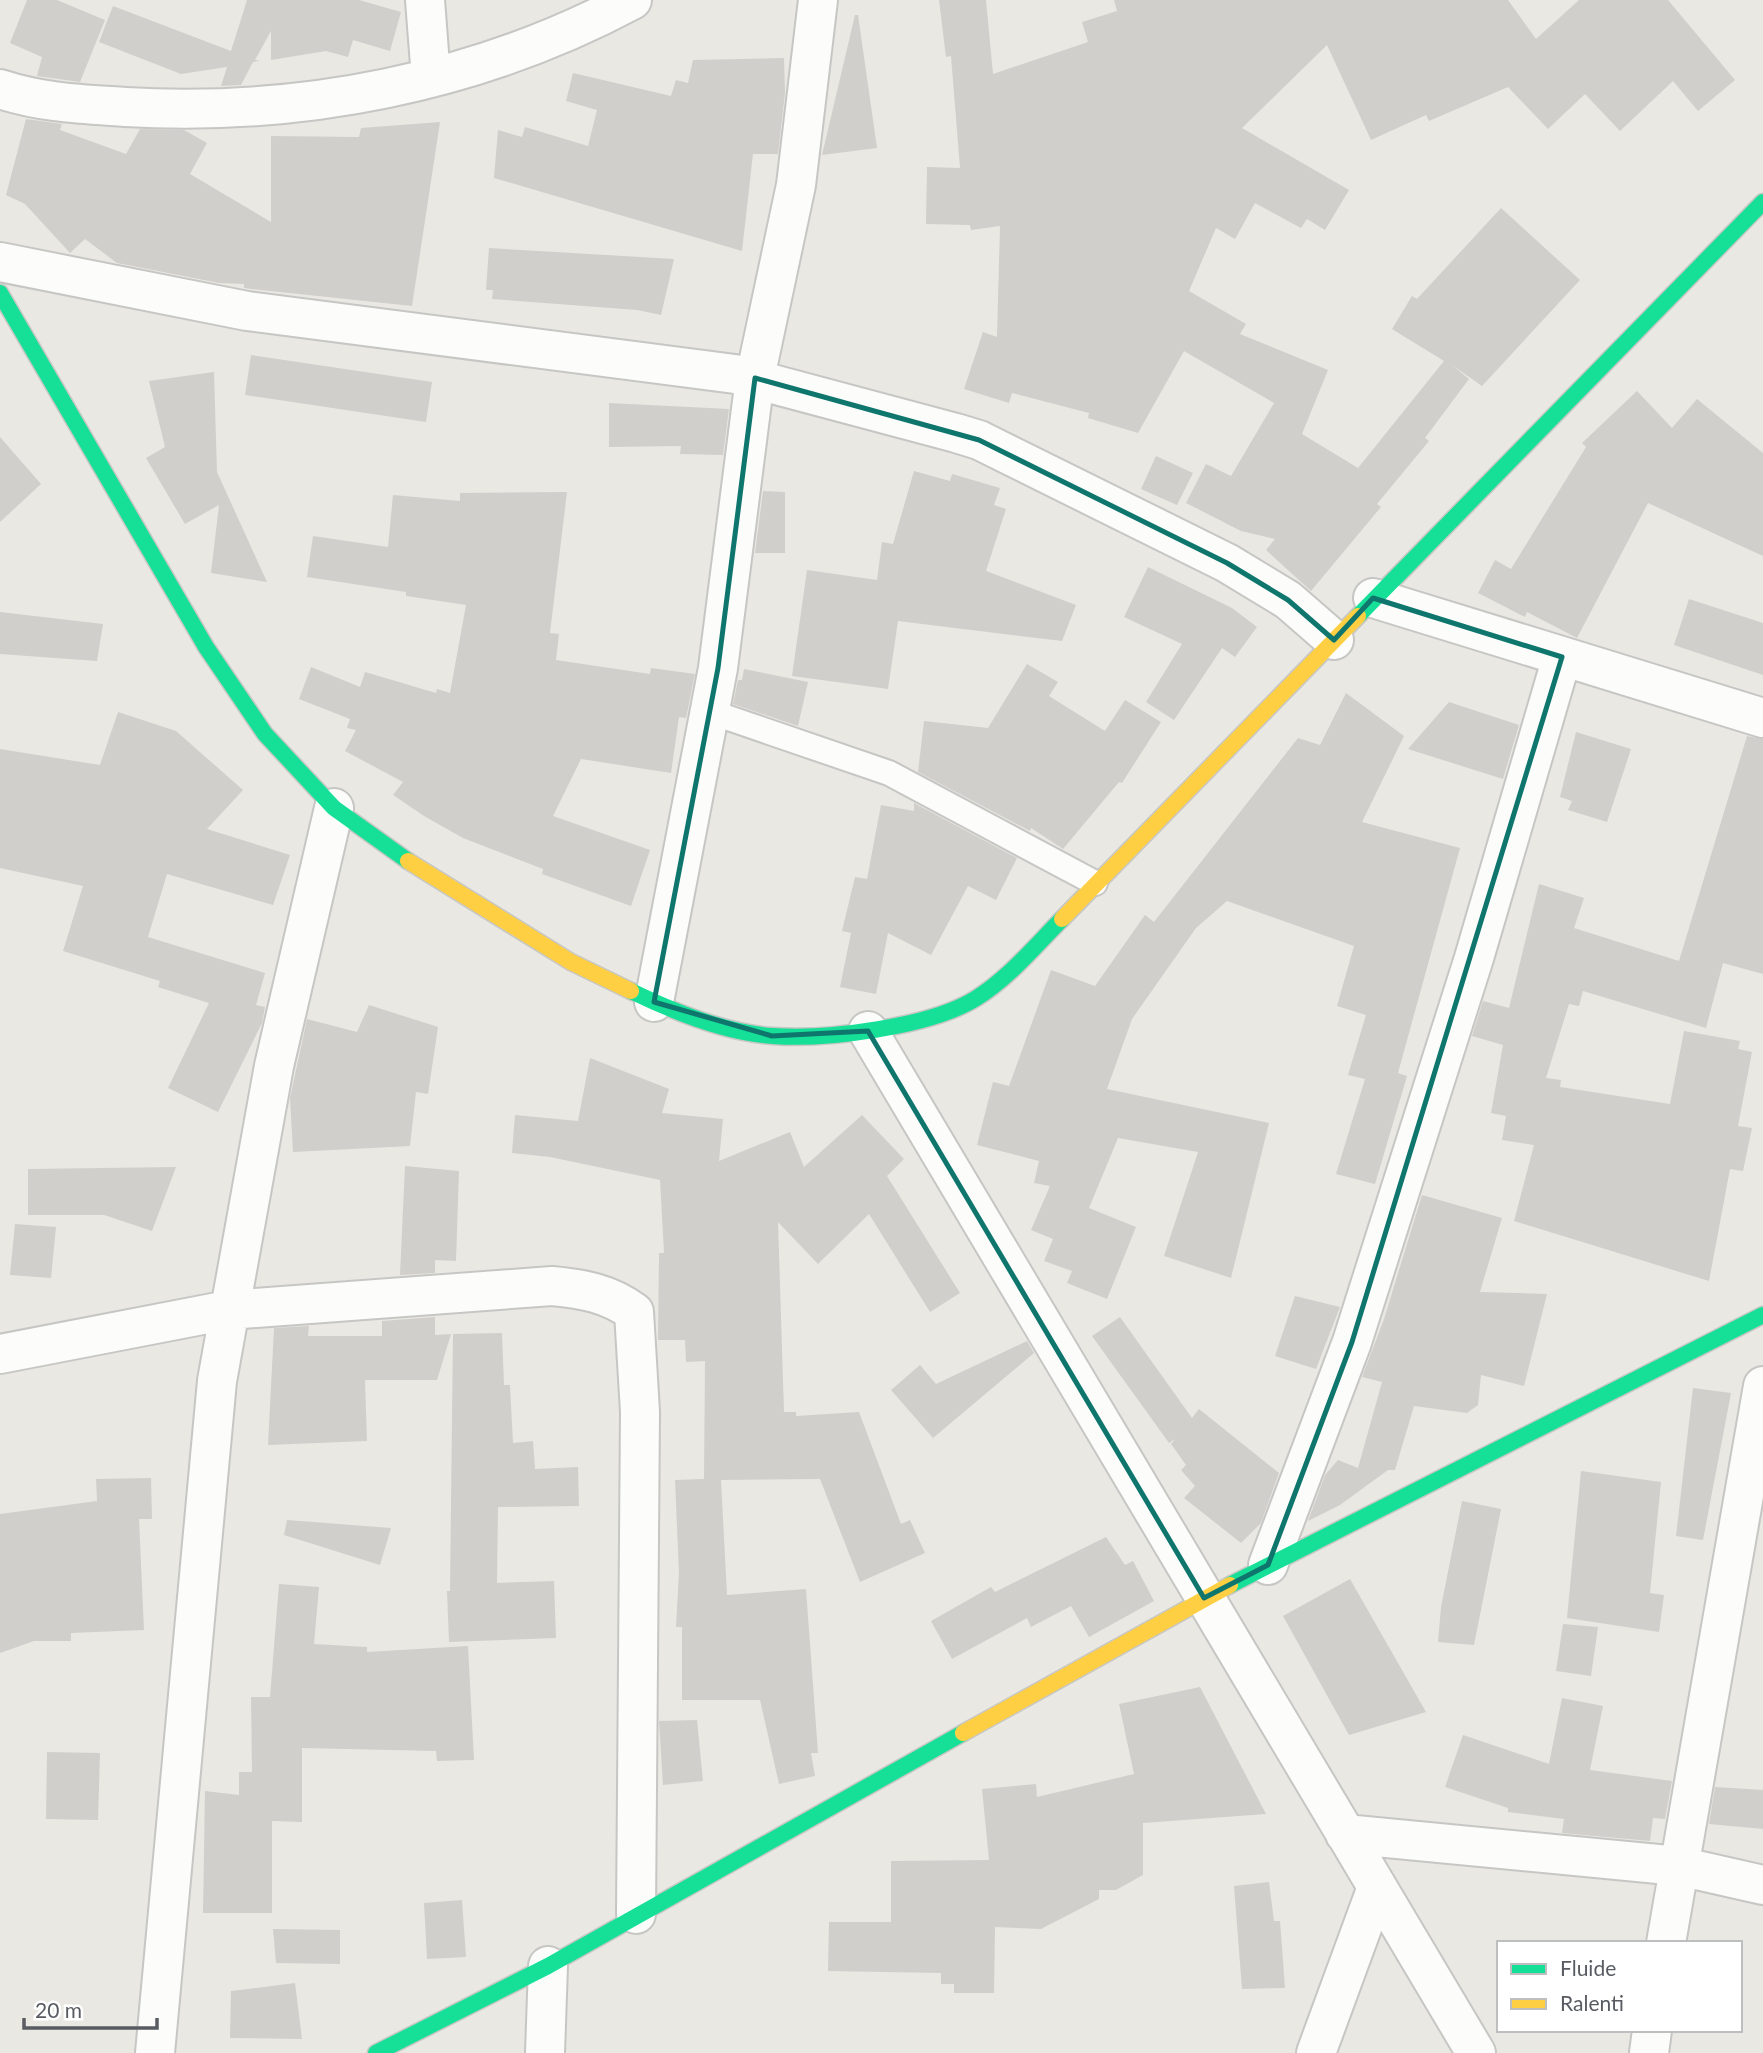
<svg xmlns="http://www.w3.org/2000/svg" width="1763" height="2053" font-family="Lato,sans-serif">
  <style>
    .building { fill: #d0cfcb }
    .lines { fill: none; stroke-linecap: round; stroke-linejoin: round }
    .lane-casing { stroke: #c6c6c5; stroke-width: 28 }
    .street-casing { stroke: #c6c6c5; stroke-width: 42 }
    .fast-casing { stroke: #c7c7c6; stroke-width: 19 }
    .slow-casing { stroke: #c7c7c6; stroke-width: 19 }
    .lane { stroke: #fcfcfb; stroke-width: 24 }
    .street { stroke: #fcfcfb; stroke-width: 38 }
    .fast { stroke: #16e098; stroke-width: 16 }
    .slow { stroke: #ffcf43; stroke-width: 16 }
    .marked { fill: none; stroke: #0f766e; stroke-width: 5; stroke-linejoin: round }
  </style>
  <rect width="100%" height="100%" fill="#eae8e2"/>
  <!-- building -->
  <path class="building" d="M27 0H57L105 20 80 82 37 76 42 57 10 43Z
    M247 0H359L401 12 390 51 353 40 348 57 326 51 271 60V31L255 60 260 61 253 62 241 85 221 86 227 67 181 74 99 42 113 6 231 51Z
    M939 0H986L993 74 1088 42 1082 22 1117 11 1114 0H1508L1536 39 1579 0H1668L1735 80 1698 111 1673 81 1620 131 1585 94 1548 129 1508 87 1429 121 1426 115 1371 140 1327 45 1242 128 1349 190 1325 230 1307 219 1301 228 1255 203 1235 239 1216 228 1189 291 1246 324 1240 334 1328 370 1302 434 1358 468 1444 361 1392 329 1412 296 1417 299 1501 208 1580 280 1482 386 1452 365 1469 379 1425 438 1429 441 1377 504 1381 507 1311 591 1266 550 1275 539 1241 531 1186 503 1206 464 1231 476 1274 403 1184 351 1138 433 1088 418 1089 413 1012 393 1009 403 964 389 983 332 997 337 1000 226 971 230 970 225 926 224 927 167 960 168 951 56 946 57Z
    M855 15H858L877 148 822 155Z
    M784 58 785 93 778 154H753L742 251 494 178 498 130 522 137 525 127 588 146 597 110 566 101 573 73 671 96 676 80 688 83 693 60Z
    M26 119 62 124 60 130 126 154 140 129 184 130 207 143 190 174 271 222V136L359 137 361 128 440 122 412 306 251 289 244 288V284L219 283 117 263 85 239 70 253 25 204 6 195Z
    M489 248 674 259 661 315 637 310 492 299 493 290H486Z
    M251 355 432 382 426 422 245 395Z
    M214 372 217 472 267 582 211 573 219 505 185 524 146 458 165 447 149 381Z
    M1637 391 1672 428 1697 399 1763 453V556L1648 503 1577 638 1527 612 1525 617 1478 593 1495 560 1511 569 1586 447 1582 443Z
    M609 403 729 409 723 455 680 454 681 446 609 447Z
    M0 437 41 484 0 522Z
    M1156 456 1193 473 1177 505 1141 489Z
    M914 471 950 481 952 474 1000 488 994 505 1006 509 986 571 1076 605 1062 641 898 621 888 689 792 676 807 570 877 580 882 542 893 544Z
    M763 491 785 492V553H755Z
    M567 492 550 633 559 634 556 660 650 674 651 668 695 674 686 718 679 717 671 773 581 759 553 816 650 850 631 906 542 874 543 869 463 838 424 816 393 795 403 782 345 751 356 730 347 728 350 719 299 699 311 667 360 687 365 672 436 693 437 689 450 693 466 605 406 596V592L307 577 313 536 388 547 393 495 460 501V493Z
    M1148 567 1232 608 1257 627 1235 657 1222 648 1174 720 1146 702 1182 644 1124 617Z
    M1689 599 1763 623V675L1674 645Z
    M0 612 103 624 97 661 0 654Z
    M1027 664 1058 682 1049 696 1105 731 1125 700 1161 722 1122 783 1119 782 1063 849 1031 828 1030 831 918 772 924 721 988 728Z
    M744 669 808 682 798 726 733 704 738 680H742Z
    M1346 693 1404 736 1362 822 1460 848 1398 1073 1407 1076 1375 1184 1336 1174 1365 1079 1348 1075 1366 1015 1337 1006 1354 946 1227 901 1196 928 1132 1019 1107 1089 1269 1123 1231 1278 1164 1256 1198 1152 1118 1138 1089 1208 1136 1227 1107 1299 1067 1283 1072 1271 1044 1261 1053 1239 1031 1230 1050 1186 1034 1183 1039 1161 977 1145 993 1082 1009 1086 1051 970 1095 986 1145 915 1154 922 1298 738 1320 745Z
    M1449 702 1519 725 1503 779 1408 749Z
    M118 712 176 731 243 790 207 829 290 855 273 905 167 874 148 937 265 973 256 1005 265 1007 262 1023 218 1112 168 1088 209 1003 158 987 160 981 63 951 83 886 0 868V749L100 765Z
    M1576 732 1631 749 1607 822 1568 810 1572 801 1560 797Z
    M1747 736 1763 739V974L1723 963 1706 1028 1583 991 1579 1006 1569 1004 1546 1078 1561 1080 1560 1087 1670 1104 1684 1031 1740 1041 1738 1049 1752 1052 1738 1126 1752 1128 1743 1171 1730 1169 1709 1281 1514 1221 1534 1145 1502 1140 1506 1116 1491 1113 1503 1045 1472 1036 1483 1001 1509 1008 1539 884 1584 898 1574 928 1679 961Z
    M914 803 1017 858 996 900 968 886 931 955 888 933 876 994 840 987 851 933 842 931 855 877 867 879 881 805 914 811Z
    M369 1005 438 1027 428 1094 416 1092 410 1146 293 1152 290 1098 307 1019 357 1032Z
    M590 1058 669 1089 662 1113 723 1119 719 1161 790 1132 804 1167 862 1115 904 1159 887 1176 960 1293 930 1312 869 1214 818 1264 778 1222 784 1412H796V1416L859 1412 901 1524 910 1520 925 1553 860 1582 820 1479 721 1480 727 1595 806 1589 818 1753H811L815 1776 779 1784 760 1700H682V1627H676L679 1573 675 1480 704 1479 705 1361 686 1362 685 1340H658L659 1253H664L660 1180 550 1157 512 1153 515 1115 578 1121Z
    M405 1166 459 1171 456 1261 435 1260V1273L400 1275Z
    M176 1167 152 1231 104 1215H28V1169Z
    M1422 1195 1502 1218 1480 1292 1547 1294 1524 1386 1481 1375 1478 1405 1467 1413 1414 1406 1395 1470H1388L1340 1505 1308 1521 1325 1475 1338 1460 1358 1468 1382 1382 1362 1377 1384 1319Z
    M15 1224 56 1227 51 1278 10 1275Z
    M1295 1296 1340 1307 1316 1369 1275 1356Z
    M435 1317V1335L451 1334 437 1380H365L367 1441 268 1445 274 1328 309 1326 308 1336H382V1321Z
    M1120 1317 1192 1418 1199 1409 1279 1473 1261 1523 1241 1543 1184 1498 1195 1486 1181 1470 1186 1465 1171 1444 1175 1439 1169 1443 1092 1336Z
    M502 1333 504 1385H510L513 1443 533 1441 535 1469 578 1467 579 1506 498 1507 497 1583 554 1581 556 1638 449 1642 447 1591H450L453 1334Z
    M1027 1341 1034 1353 933 1438 891 1390 920 1365 936 1384Z
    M1693 1388 1731 1393 1703 1540 1676 1536Z
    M1581 1471 1661 1482 1650 1593 1664 1595 1659 1632 1567 1618Z
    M151 1478 152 1519H139L144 1630 71 1633V1641H34L0 1653V1514L97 1501 96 1479Z
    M1462 1501 1501 1509 1474 1645 1438 1642 1441 1607Z
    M287 1520 391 1528 380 1565 284 1535Z
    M1106 1537 1125 1565 1133 1561 1154 1601 1089 1637 1071 1606 1031 1627 1027 1618 952 1659 931 1621 991 1587 995 1592Z
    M1350 1579 1426 1712 1349 1735 1283 1616Z
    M279 1584 319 1587 314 1644 367 1647V1652L468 1646 474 1760 437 1761 436 1751 302 1748V1822L272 1821V1913H203L205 1791 239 1795V1772H252L251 1697H270Z
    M1563 1624 1598 1627 1591 1676 1556 1671Z
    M1200 1687 1266 1814 1143 1823V1875L1116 1890H1099V1899L1041 1929 995 1927 994 1993H954V1984H941V1973L828 1971 829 1922H891V1861L989 1860 982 1789 1036 1784 1037 1797 1134 1774 1119 1704Z
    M1562 1698 1603 1706 1590 1770 1672 1781 1665 1819 1653 1818 1650 1841 1562 1833 1564 1819 1508 1812V1808L1445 1787 1463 1735 1549 1764Z
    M697 1720 703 1781 663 1785 659 1721Z
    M47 1752 100 1753 98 1820 46 1819Z
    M1715 1787 1763 1790V1829L1709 1824Z
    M1269 1882 1274 1921H1280L1285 1988 1242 1989 1234 1886Z
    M462 1900 466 1957 427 1959 424 1903Z
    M273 1929 340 1930V1964L276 1963Z
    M295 1983 302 2039 230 2038 231 1991Z"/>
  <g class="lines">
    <defs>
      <path id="lane" d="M711 712 889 773 1095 883"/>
      <path id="street" d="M425 0 431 78
        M0 89C43 103 81 104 125 107 300 117 477 83 632 0
        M0 262 247 311 735 374 956 433 979 440 1227 563 1288 600 1334 640
        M1373 598 1763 718
        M654 1002 718 668 755 378 796 185 818 0
        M868 1031 1476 2053
        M0 1354 228 1310 552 1286C583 1289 608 1293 634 1312L640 1412 636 1914
        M1268 1565 1352 1342 1474 958 1562 657
        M1345 1834 1679 1866 1763 1885
        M1666 1943 1763 1386
        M155 2053 217 1381 274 1066 334 808
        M545 2053 548 1966
        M1316 2053 1377 1887
        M1649 2053 1652 2030"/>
      <path id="fast" d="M0 293 206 647 265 734 334 808 408 861
        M1358 616 1763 202
        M631 991C672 1011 726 1033 773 1036 826 1040 929 1027 975 999 1008 979 1035 946 1062 919
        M1230 1585 1763 1315
        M376 2053 548 1966 963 1733"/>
      <path id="slow" d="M408 861 571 962 631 991
        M1062 919 1358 616
        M963 1733 1230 1585"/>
    </defs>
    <!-- lane casing -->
    <use href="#lane" class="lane-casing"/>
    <!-- street casing -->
    <use href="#street" class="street-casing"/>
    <!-- fast casing -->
    <use href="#fast" class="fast-casing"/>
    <!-- slow casing -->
    <use href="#slow" class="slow-casing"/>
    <!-- lane -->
    <use href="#lane" class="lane"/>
    <!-- street -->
    <use href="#street" class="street"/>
    <!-- fast -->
    <use href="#fast" class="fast"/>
    <!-- slow -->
    <use href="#slow" class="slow"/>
  </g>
  <!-- marked area -->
  <path class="marked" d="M755 378 979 440 1227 563 1288 600 1334 640 1373 598 1562 657 1352 1342 1268 1565 1204 1598 868 1031 772 1036 654 1002 718 668Z"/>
  <!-- legend -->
  <rect x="1497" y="1941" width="245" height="91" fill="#ffffff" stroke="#bcbec0" stroke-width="2"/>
  <rect x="1511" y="1964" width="35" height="10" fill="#16e098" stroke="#bcbec0" stroke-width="2"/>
  <text x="1560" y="1976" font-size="21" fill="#585c62">Fluide</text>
  <rect x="1511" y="1999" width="35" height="10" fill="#ffcf43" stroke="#bcbec0" stroke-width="2"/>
  <text x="1560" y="2011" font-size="21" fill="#585c62">Ralenti</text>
  <!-- scale -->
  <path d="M24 2018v10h133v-10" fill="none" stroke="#585c62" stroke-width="3.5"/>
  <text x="35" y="2018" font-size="21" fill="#585c62" stroke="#ffffff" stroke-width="5" paint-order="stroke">20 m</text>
</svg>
